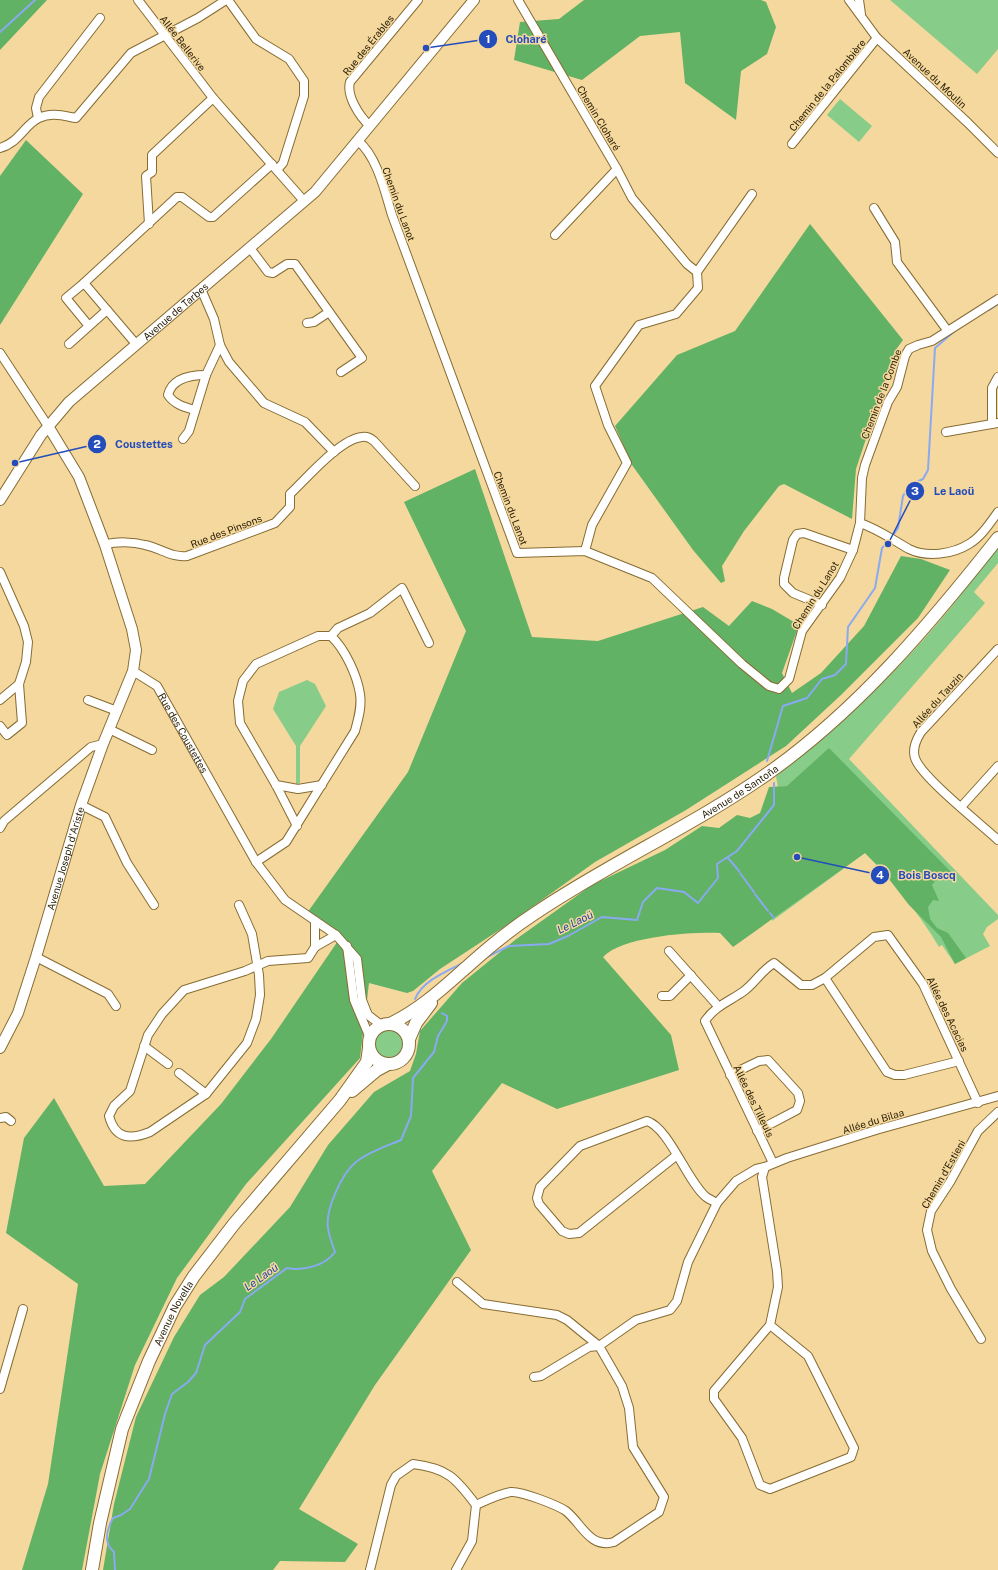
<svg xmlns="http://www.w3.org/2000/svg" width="998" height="1570" font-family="'Public Sans',sans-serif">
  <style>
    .green { fill: #87cc88 }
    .forest { fill: #61b264 }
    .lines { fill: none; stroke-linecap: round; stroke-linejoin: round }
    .stream { stroke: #89aaf1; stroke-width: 2 }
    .minor-casing { stroke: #866c33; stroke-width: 10 }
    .tertiary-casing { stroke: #866c33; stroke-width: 12 }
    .secondary-casing { stroke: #866c33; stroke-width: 14 }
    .minor { stroke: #fff; stroke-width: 8 }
    .tertiary { stroke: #fff; stroke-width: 10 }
    .secondary { stroke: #fff; stroke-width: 12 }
    .labels { text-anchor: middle; stroke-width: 3; stroke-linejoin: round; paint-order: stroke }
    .street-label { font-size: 10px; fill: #2c2109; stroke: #f5d89d }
    .water-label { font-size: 11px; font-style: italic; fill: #1e42a7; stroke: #f5d89d }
    .leader { fill: none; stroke: #244dbb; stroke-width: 1.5 }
    .callout-dot { fill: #244dbb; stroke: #f5d89d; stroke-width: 1.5 }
    .mark-label { font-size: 12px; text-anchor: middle; font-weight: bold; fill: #fff }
    .callout-label { font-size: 11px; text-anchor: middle; font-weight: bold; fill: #244dbb; stroke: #f5d89d; stroke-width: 3; stroke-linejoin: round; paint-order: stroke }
  </style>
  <rect width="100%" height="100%" fill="#f5d89d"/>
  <!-- green -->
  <path class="green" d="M890 0H998V49L977 74Z
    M840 99 872 126 859 142 827 115Z
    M998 548V563L974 592 985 603 849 759 998 915V919L987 927 983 934 990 946 955 964 942 945 939 947C919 913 893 881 865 853L772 921 786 786 778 787 776 776C826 738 873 695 915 649 945 617 971 581 998 548Z
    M307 680 315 684 326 706 300 746V783L296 784V746L273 709 279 692Z
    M374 1044a15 15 0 1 1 30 0a15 15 0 1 1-30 0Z"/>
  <!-- forest -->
  <path class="forest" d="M0 0H47L0 50Z
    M584 0H761L766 2 776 27 767 54 741 71 736 120 685 83 680 32 640 36 582 80 514 60 520 22 559 19Z
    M26 140 83 194 0 325V176Z
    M810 224 903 340 895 351 856 469 852 519 784 484 779 486 744 531 722 566 725 581 721 583 693 550 632 465 615 426 677 355 735 331Z
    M475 469 532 637 598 641 703 607 729 626 752 601 772 609 799 625 782 673 792 693 821 673 864 626 901 556 921 559 950 570 918 618 841 695 786 746 686 810 595 862 504 927 440 969 413 991 407 993 369 983 360 1058 246 1184 177 1278 135 1365 100 1474 82 1570H22L48 1484 78 1284 6 1233 24 1138 54 1098 104 1186 145 1184 221 1104 271 1039 342 935 307 913 408 772 466 631 404 502Z
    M829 748 954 875 948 880H936L932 885 939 901 933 900 928 907 930 919 937 928 948 933 966 958 955 964 941 937 909 905 882 870 865 853 733 947 720 933C691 932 624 936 603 957L671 1035 679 1070 557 1109 502 1083 432 1171 471 1250 375 1385 299 1509 358 1544 345 1562 280 1561 273 1570H103L114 1504 136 1417 174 1337 200 1295 224 1277 290 1207 328 1145 374 1092 410 1071 416 1054 420 1031 462 983 515 940 592 885 665 850 702 826 719 828 737 815 750 818 760 813 769 787 787 786Z"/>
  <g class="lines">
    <!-- stream -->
    <path class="stream" d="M0 32 35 0
      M989 310 998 304
      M892 537 898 528 903 496 910 485 923 479 928 470 935 348 956 330
      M767 761 783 706 807 698 822 679 835 675 846 664 848 627 875 588 882 548 890 540
      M728 858 739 871
      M740 873 754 892
      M755 894 768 911
      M770 913 774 918
      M485 958 509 946 549 944 568 936 602 917 637 920 643 902 657 888 684 892 698 903 718 878 717 864 737 851 774 805V783
      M415 999C422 981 447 971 463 963
      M115 1570 114 1552C103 1543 107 1529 113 1518L121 1515 130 1509 149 1479 165 1414 172 1394 188 1382 196 1373 205 1345 240 1312 245 1299 287 1268C303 1271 325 1266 335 1252 332 1244 329 1236 328 1228 325 1210 342 1173 356 1162 368 1152 387 1146 401 1140L411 1116 413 1078 434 1052 438 1036 447 1021V1016L442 1013"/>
    <defs>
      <g id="minor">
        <path d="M138 0 213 98 304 201"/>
        <path d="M228 0 256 39 289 59 304 81V96L283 163 277 170"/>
        <path d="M518 0 617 169 555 235"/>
        <path d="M849 0 877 38 968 123 998 153"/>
        <path d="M859 0 861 14"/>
        <path d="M38 118 36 108 39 97 100 18"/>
        <path d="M370 126C360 117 346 96 350 82L418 0"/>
        <path d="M358 141C377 156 385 192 392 215L517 553 585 551 652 578 742 664 769 686 779 689 789 679 802 631 840 578 853 550 860 523 862 478 865 465 888 402 897 387 905 356 909 349 918 345 932 341 998 299"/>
        <path d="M792 144 877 38"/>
        <path d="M0 148C20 142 24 125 39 118 51 112 64 116 76 118L131 53 198 18 226 0"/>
        <path d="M617 169 632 198 687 264 697 272"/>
        <path d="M874 208 895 242 897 262 947 330"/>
        <path d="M149 224 146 176 152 172V155L213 98"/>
        <path d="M250 248 268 272 273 273 287 264H295L362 358 341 372"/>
        <path d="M84 283 177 197H182L209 217H213L272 164"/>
        <path d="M201 289 214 319 220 345 229 362 264 403 305 422 334 452"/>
        <path d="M107 310 136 344"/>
        <path d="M307 323 314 322 329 312"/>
        <path d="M69 344 107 310 84 283 66 298 89 326"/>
        <path d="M0 353 48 426"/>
        <path d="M195 410C184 407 175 405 168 395 172 378 191 375 206 375"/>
        <path d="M992 424V388L998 377"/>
        <path d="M946 432 998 423"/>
        <path d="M183 439 189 431 206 375 220 345"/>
        <path d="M860 523C878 529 893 540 909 549 927 558 953 554 969 544 981 537 990 523 998 512"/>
        <path d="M105 545C116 541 134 542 145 545 160 548 172 558 187 556L275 523 290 507V494C307 478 340 439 362 437 367 436 370 438 374 441L415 486"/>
        <path d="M585 551 592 525 627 463 608 425 595 386 639 325 676 314 698 288 697 272 752 194"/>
        <path d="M0 572 24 626 28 642 26 662 19 684 22 723 7 735 0 726"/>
        <path d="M822 605 793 593 784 584V578L793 540 797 534 804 533 853 550"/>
        <path d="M331 636 338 628 370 613 402 588 429 643"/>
        <path d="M998 649 921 732C916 740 912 749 915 758 921 777 981 824 998 840"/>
        <path id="s1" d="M133 671 157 686 256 862 285 900 336 935 357 959 362 1000 368 1015 381 1025"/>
        <path d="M0 700 19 684"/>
        <path d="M88 700 117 711"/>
        <path d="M109 729 152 750"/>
        <path d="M276 785 298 789 322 785"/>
        <path d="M81 805 105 817 127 863 154 905"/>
        <path d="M961 807 998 766"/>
        <path d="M0 828 4 821 91 747 103 744"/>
        <path d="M256 862 286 842 355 731C358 720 362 707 360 694 357 675 345 649 331 636H318L256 664 243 681 238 701 240 723 276 785 297 826"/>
        <path d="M239 905 252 934 259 975 260 995 256 1019 247 1043 206 1094 150 1132C130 1140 115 1139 109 1116L114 1106 130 1091 148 1035 162 1014 184 990 245 971 268 961 308 958 315 947 336 935"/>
        <path d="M315 921V947"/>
        <path d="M347 946 354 1000 370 1038"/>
        <path d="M669 951 718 1006"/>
        <path d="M36 957 108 994 116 1006"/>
        <path d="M825 978 887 1072 895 1075H904L959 1061"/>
        <path d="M662 996H670L691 975"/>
        <path d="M144 1046 168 1064"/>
        <path d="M179 1073 206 1094"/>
        <path d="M730 1075 759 1061 768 1060 798 1093 800 1101 797 1110 757 1131"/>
        <path d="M0 1118 6 1117 11 1121"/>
        <path d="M677 1155 579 1233 569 1234 562 1231 539 1204 537 1198 540 1187 580 1146 647 1121C669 1128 687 1181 706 1197 709 1199 713 1201 717 1203"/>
        <path d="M773 1163 705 1021C715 1006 730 1001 744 991 756 982 760 972 774 963L801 985H812L825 978 874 937 888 935 923 984 978 1103"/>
        <path d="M765 1167 762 1177 777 1271 778 1287 770 1325 714 1391V1399L742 1438 760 1485 770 1489 851 1457 854 1448 808 1356 770 1325"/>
        <path d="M457 1282 483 1304 557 1315 567 1320 599 1346 622 1386 629 1408 633 1447 664 1497 659 1512 614 1542C590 1549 582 1524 566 1511 557 1505 521 1491 511 1492 499 1494 487 1500 476 1505"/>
        <path d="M981 1339 951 1289 932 1251 927 1230 931 1211 950 1182 978 1131 998 1112"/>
        <path d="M534 1377 541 1376 589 1347 599 1346 636 1320 670 1310 677 1301 688 1262 717 1203 736 1181 756 1169 765 1167 787 1158 876 1130 998 1096"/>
        <path d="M0 1389 23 1309"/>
        <path d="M370 1570 391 1485 396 1476 413 1464C447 1468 456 1478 476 1505L472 1541 456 1570"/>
      </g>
      <g id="tertiary">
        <path id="s2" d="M0 500 41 435 69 402 315 192 474 0"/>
        <path id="s3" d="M0 1048 18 1013 36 957 81 805 103 744 133 671 136 650 132 629 105 545 79 477 48 426"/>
      </g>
      <g id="secondary">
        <circle cx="389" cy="1044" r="20"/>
        <path id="s4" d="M390 1024C421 1009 444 987 469 965 489 947 511 929 534 914 609 863 693 826 767 774 858 710 930 624 998 538"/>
        <path d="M409 1039 416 1023 431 1003"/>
        <path d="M352 1091 377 1070 388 1064"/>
        <path id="s5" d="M92 1570 100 1523 122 1429 149 1361 175 1306 194 1276 234 1224 340 1100 367 1062 369 1048"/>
      </g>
    </defs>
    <!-- minor casing -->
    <use href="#minor" class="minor-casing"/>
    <!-- tertiary casing -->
    <use href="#tertiary" class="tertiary-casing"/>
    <!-- secondary casing -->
    <use href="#secondary" class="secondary-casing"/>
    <!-- minor -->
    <use href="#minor" class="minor"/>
    <!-- tertiary -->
    <use href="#tertiary" class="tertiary"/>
    <!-- secondary -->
    <use href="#secondary" class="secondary"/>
  </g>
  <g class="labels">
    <!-- street labels -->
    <g class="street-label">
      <text transform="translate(183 43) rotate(52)" y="4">Allée Bellerive</text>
      <text transform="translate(368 45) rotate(-51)" y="4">Rue des Érables</text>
      <text transform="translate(935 78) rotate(43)" y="4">Avenue du Moulin</text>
      <text transform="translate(827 85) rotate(-51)" y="4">Chemin de la Palombière</text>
      <text transform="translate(599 118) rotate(59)" y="4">Chemin Cloharé</text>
      <text transform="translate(399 204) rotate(70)" y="4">Chemin du Lanot</text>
      <text dy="4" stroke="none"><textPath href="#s2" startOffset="260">Avenue de Tarbes</textPath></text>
      <text transform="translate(881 394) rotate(-69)" y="4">Chemin de la Combe</text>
      <text transform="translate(511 508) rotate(69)" y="4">Chemin du Lanot</text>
      <text transform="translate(226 531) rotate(-21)" y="4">Rue des Pinsons</text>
      <text transform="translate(815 595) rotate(-58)" y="4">Chemin du Lanot</text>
      <text transform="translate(937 700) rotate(-48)" y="4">Allée du Tauzin</text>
      <text dy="4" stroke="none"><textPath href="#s1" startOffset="82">Rue des Coustettes</textPath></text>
      <text dy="4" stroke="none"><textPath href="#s4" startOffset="421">Avenue de Santoña</textPath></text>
      <text dy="4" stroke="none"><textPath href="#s3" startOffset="201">Avenue Joseph d'Ariste</textPath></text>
      <text transform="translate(948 1014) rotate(64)" y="4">Allée des Acacias</text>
      <text transform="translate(754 1101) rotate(64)" y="4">Allée des Tilleuls</text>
      <text transform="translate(873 1121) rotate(-17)" y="4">Allée du Bilaa</text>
      <text transform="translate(943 1174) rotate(-60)" y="4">Chemin d'Estieni</text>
      <text dy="4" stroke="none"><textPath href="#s5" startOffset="271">Avenue Novella</textPath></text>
    </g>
    <!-- water labels -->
    <g class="water-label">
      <text transform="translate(575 922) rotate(-26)" y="4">Le Laoü</text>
      <text transform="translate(261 1277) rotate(-35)" y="4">Le Laoü</text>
    </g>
  </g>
  <!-- callouts -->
  <path class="leader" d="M426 48L488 39M15 463L97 444M888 544L915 491M797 857L880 875"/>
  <g class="callout-dot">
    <circle cx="426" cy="48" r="4"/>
    <circle cx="15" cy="463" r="4"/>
    <circle cx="888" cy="544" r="4"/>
    <circle cx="797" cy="857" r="4"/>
    <circle cx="488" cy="39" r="10"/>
    <circle cx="97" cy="444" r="10"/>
    <circle cx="915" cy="491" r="10"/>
    <circle cx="880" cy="875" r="10"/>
  </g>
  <g class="mark-label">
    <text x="488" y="43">1</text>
    <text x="97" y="448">2</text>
    <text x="915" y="495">3</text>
    <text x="880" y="879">4</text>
  </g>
  <g class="callout-label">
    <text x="526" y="43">Cloharé</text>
    <text x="144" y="448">Coustettes</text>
    <text x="954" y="495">Le Laoü</text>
    <text x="927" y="879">Bois Boscq</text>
  </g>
</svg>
